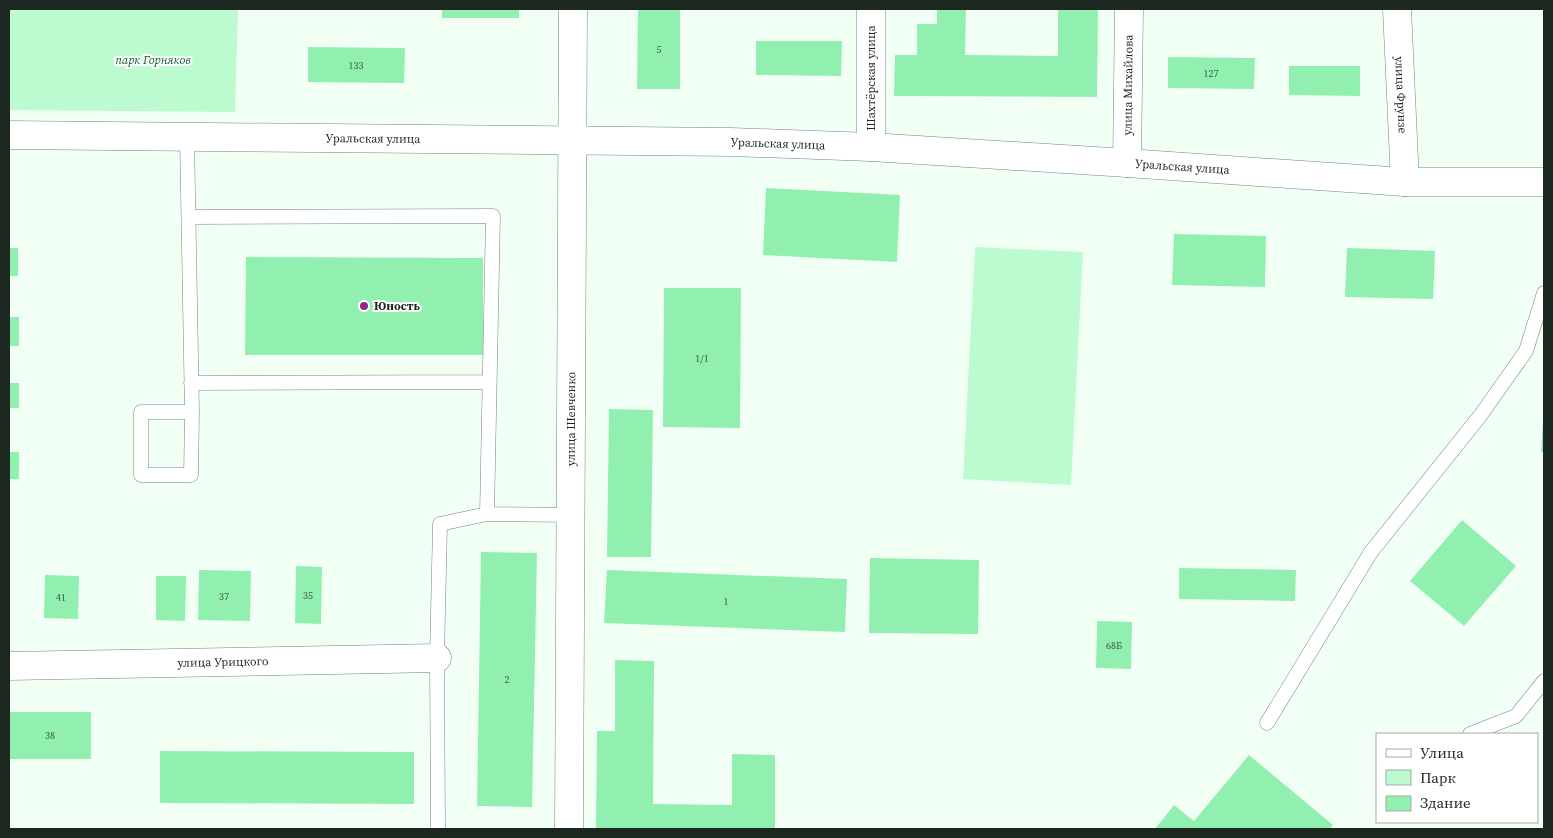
<svg xmlns="http://www.w3.org/2000/svg" width="1553" height="838" font-family="'Source Serif 4',serif">
  <style>
    .green { fill: #bcfbcf }
    .building { fill: #91f0b0 }
    .lines { fill: none; stroke-linecap: round; stroke-linejoin: round }
    .service-casing { stroke: #6c8a75; stroke-width: 15 }
    .minor-casing { stroke: #6c8a75; stroke-width: 29 }
    .service { stroke: #fff; stroke-width: 14 }
    .minor { stroke: #fff; stroke-width: 28 }
    .poi-dot { fill: #942687; stroke: #fff; stroke-width: 2 }
    .labels { text-anchor: middle; stroke-width: 4; stroke-linejoin: round; paint-order: stroke }
    .number-label { font-size: 10px; fill: #385943 }
    .park-label { font-size: 12px; font-style: italic; fill: #175c34; stroke: #fff }
    .street-label { font-size: 12px; fill: #1b271f; stroke: #fff }
    .poi-label { font-size: 12px; font-weight: bold; fill: #1b271f; stroke: #fff; text-anchor: start }
  </style>
  <rect width="100%" height="100%" fill="#f2fff5"/>
  <!-- green -->
  <path class="green" d="M9 9H238L235 112 9 110Z
    M975 247 1083 252 1071 485 963 479Z"/>
  <!-- building -->
  <path class="building" d="M442 9H519V18H442Z
    M638 9H680V89H637Z
    M937 9H966L965 55 1058 56V9H1098L1097 97 894 96 895 55H917V24H937Z
    M756 41H842L841 76 756 75Z
    M308 47 405 48 404 83 308 82Z
    M1168 57 1255 58 1254 89 1168 88Z
    M1289 66H1360V96L1289 95Z
    M766 188 900 195 897 262 763 255Z
    M1174 234 1266 236 1265 287 1172 285Z
    M9 248H18V276H9Z
    M1347 248 1435 251 1433 299 1345 297Z
    M246 257 483 258V355H245Z
    M664 288H741L740 428 663 427Z
    M9 317H19V346H9Z
    M9 383H19V408H9Z
    M609 409 653 410 651 557H607Z
    M1543 420H1544V453L1541 452Z
    M9 452H19V479H9Z
    M1462 520 1516 566 1464 626 1410 581Z
    M481 552 537 553 532 807 477 806Z
    M870 558 979 560 978 634 869 633Z
    M296 566 322 567 321 624 295 623Z
    M1179 568 1296 570 1295 601 1179 599Z
    M199 570 251 571 250 621 198 620Z
    M607 570 847 579 845 632 604 623Z
    M45 575 79 576 78 619 44 618Z
    M156 576H186L185 621 156 620Z
    M1097 621 1132 622 1131 669 1096 668Z
    M615 660 654 661 653 804 732 805V754L775 755V829H596L597 731H615Z
    M9 712H91V759H9Z
    M160 751 414 752V804L160 803Z
    M1249 755 1333 825 1330 829H1155L1174 805 1194 821Z"/>
  <g class="lines">
    <defs>
      <path id="service" d="M187 137 192 412 191 475H141V412H192
        M189 217 493 216 487 514
        M191 383 489 382
        M1267 723 1371 552 1480 416 1526 351 1544 293
        M1470 734 1516 716 1544 681
        M438 829 437 658 440 524 487 514 571 515"/>
      <g id="minor">
        <path id="s1" d="M1397 9 1405 182"/>
        <path id="s2" d="M9 135 731 142 871 147 1127 163 1405 182H1544"/>
        <path d="M871 147V9"/>
        <path id="s3" d="M1127 163 1129 9"/>
        <path id="s4" d="M9 666 437 658"/>
        <path id="s5" d="M569 829 573 9"/>
      </g>
    </defs>
    <!-- service casing -->
    <use href="#service" class="service-casing"/>
    <!-- minor casing -->
    <use href="#minor" class="minor-casing"/>
    <!-- service -->
    <use href="#service" class="service"/>
    <!-- minor -->
    <use href="#minor" class="minor"/>
  </g>
  <!-- markers -->
  <circle class="poi-dot" cx="364" cy="306" r="5"/>
  <g class="labels">
    <!-- number labels -->
    <g class="number-label">
      <text x="659" y="53">5</text>
      <text x="356" y="69">133</text>
      <text x="1211" y="77">127</text>
      <text x="702" y="362">1/1</text>
      <text x="308" y="599">35</text>
      <text x="224" y="600">37</text>
      <text x="61" y="601">41</text>
      <text x="726" y="605">1</text>
      <text x="1114" y="649">68Б</text>
      <text x="507" y="683">2</text>
      <text x="50" y="739">38</text>
    </g>
    <!-- park labels -->
    <g class="park-label">
      <text x="153" y="64">парк Горняков</text>
    </g>
    <!-- street labels -->
    <g class="street-label">
      <text transform="translate(871 78) rotate(-90)" y="4">Шахтёрская улица</text>
      <text dy="4" stroke="none"><textPath href="#s3" startOffset="78">улица Михайлова</textPath></text>
      <text dy="4" stroke="none"><textPath href="#s1" startOffset="86">улица Фрунзе</textPath></text>
      <text dy="4" stroke="none"><textPath href="#s2" startOffset="364">Уральская улица</textPath></text>
      <text dy="4" stroke="none"><textPath href="#s2" startOffset="769">Уральская улица</textPath></text>
      <text dy="4" stroke="none"><textPath href="#s2" startOffset="1174">Уральская улица</textPath></text>
      <text dy="4" stroke="none"><textPath href="#s5" startOffset="410">улица Шевченко</textPath></text>
      <text dy="4" stroke="none"><textPath href="#s4" startOffset="214">улица Урицкого</textPath></text>
    </g>
    <!-- poi labels -->
    <g class="poi-label">
      <text x="374" y="310">Юность</text>
    </g>
  </g>
  <!-- border -->
  <rect width="1553" height="838" fill="none" stroke="#1b271f" stroke-width="20"/>
  <!-- legend -->
  <rect x="1376" y="733" width="162" height="90" fill="#ffffff" stroke="#a4a9a5"/>
  <rect x="1386" y="749" width="25" height="8" fill="#ffffff" stroke="#a4a9a5"/>
  <text x="1420" y="758" font-size="15" fill="#1b271f">Улица</text>
  <rect x="1386" y="770" width="25" height="15" fill="#bcfbcf" stroke="#a4a9a5"/>
  <text x="1420" y="783" font-size="15" fill="#1b271f">Парк</text>
  <rect x="1386" y="796" width="25" height="15" fill="#91f0b0" stroke="#a4a9a5"/>
  <text x="1420" y="808" font-size="15" fill="#1b271f">Здание</text>
</svg>
